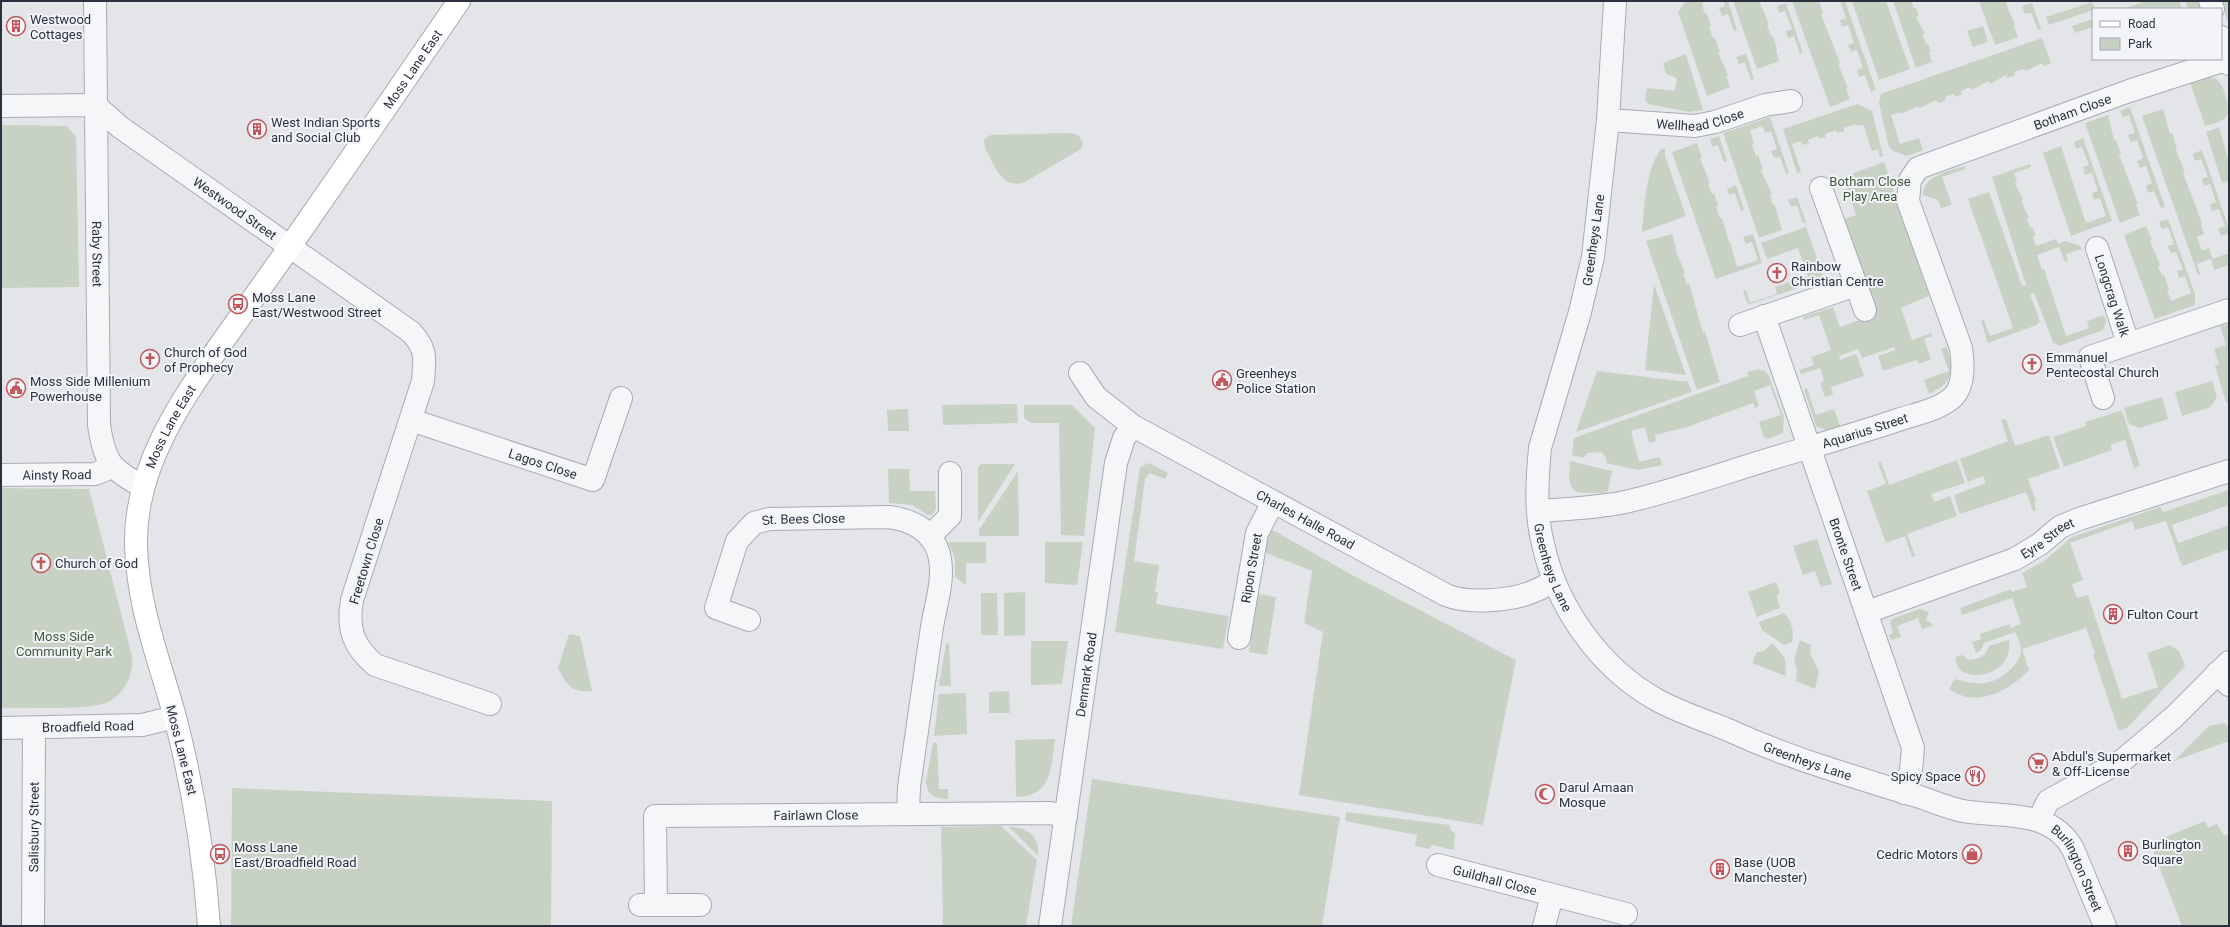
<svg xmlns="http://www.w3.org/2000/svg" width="2230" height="927" font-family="Roboto,sans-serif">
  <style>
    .green { fill: #c7d2c5 }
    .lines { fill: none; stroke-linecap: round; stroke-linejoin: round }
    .minor-casing { stroke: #a8abb3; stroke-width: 24 }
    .tertiary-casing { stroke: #a8abb3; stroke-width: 24 }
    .secondary-casing { stroke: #a8abb3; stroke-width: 24 }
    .minor { stroke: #f5f6f8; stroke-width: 22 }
    .tertiary { stroke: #f5f6f8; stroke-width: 22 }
    .secondary { stroke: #fff; stroke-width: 22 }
    .labels { text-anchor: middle; stroke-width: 4; stroke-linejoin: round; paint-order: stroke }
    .poi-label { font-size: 13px; fill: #2c3140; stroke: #f2f4f7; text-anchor: start }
    .street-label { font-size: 13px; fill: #2c3140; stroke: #f2f4f7 }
    .park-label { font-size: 13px; fill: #3e5a3b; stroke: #f2f4f7 }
  </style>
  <rect width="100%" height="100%" fill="#e3e5e9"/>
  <!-- green -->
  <path class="green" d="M1686 1H1702L1704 13 1706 12 1711 26 1709 27 1713 38H1715L1720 52H1718L1728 75 1726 76 1730 87 1707 96 1678 12Z
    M1724 1H1728L1737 30 1734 31 1728 14 1722 16 1719 8 1725 6Z
    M1733 1H1759L1769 24 1767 25 1771 36H1773L1777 49 1776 50 1779 61 1757 69Z
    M1792 1H1819L1823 13 1821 14 1840 63 1838 64 1848 88 1846 89 1850 99 1830 107Z
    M1840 1H1845L1876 90 1871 92 1865 75 1859 77 1857 70 1863 68 1857 50 1851 52 1848 45 1854 43 1848 25 1842 27 1840 20 1846 18Z
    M1852 1H1886L1910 69 1879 80Z
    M1893 1H1911L1914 8H1916L1919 16 1916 17 1925 34 1922 35 1926 44H1928L1931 51 1929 52 1932 62 1916 68Z
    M1979 1H2005L2015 25 2014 26 2018 37 1995 45Z
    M2146 1H2179L2182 9H2123Z
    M2185 1H2199L2201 9H2188Z
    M2222 1H2229V27Z
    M2092 2 2095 9 2093 10 2049 25 2046 17Z
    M1786 3 1803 53 1800 54 1794 36 1788 38 1786 31 1792 29 1785 11 1779 13 1777 6Z
    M2032 3 2041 29 2038 30 2031 12 2025 14 2022 6Z
    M2093 19V27L2075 33 2072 26Z
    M1983 26 1988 42 1973 47 1967 31Z
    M2042 38 2051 63 2044 66 2042 63 2026 71 2024 69 2014 72 2015 75 2007 78 2006 75 1990 84 1988 81 1972 90 1970 87 1961 91 1962 94 1956 97 1954 94 1945 97 1946 100 1938 103 1936 100 1920 108 1918 106 1901 114 1900 112 1891 115 1900 144 1919 138 1923 150 1907 156 1893 151 1889 147 1879 103 1881 94Z
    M1686 54 1703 110 1689 112 1648 104 1645 99 1647 88 1675 91 1677 78 1666 74 1663 63Z
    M1746 54 1754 79 1751 80 1745 62 1739 64 1736 57Z
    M2207 77C2210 77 2214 78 2216 79 2224 83 2230 107 2227 115 2224 122 2212 124 2205 126L2190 82Z
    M1857 104 1872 111 1883 156 1880 157 1878 149 1872 151 1863 124 1857 126 1856 124 1844 128V131L1837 133 1836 130 1825 134 1826 137 1820 139 1818 136 1808 140 1809 143 1802 145 1801 141 1792 144 1801 172 1797 173 1783 129Z
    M2130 107 2165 207 2161 208 2154 191 2148 193 2146 186 2152 183 2146 166 2140 168 2137 161 2143 158 2137 140 2131 142 2128 135 2135 133 2129 115 2123 117 2120 111Z
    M2163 109 2170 134 2172 133 2177 148H2175L2185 172 2183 173 2202 223 2201 224 2204 234 2197 237 2202 251 2209 248 2213 259 2229 253V265L2214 270 2211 259 2197 264 2200 274 2198 275 2142 116Z
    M2108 115 2114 140H2116L2121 154 2119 155 2138 204 2136 205 2140 215 2120 223 2085 123Z
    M1770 117 1789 173 1786 174 1780 157 1774 158 1771 151 1777 149 1771 131 1765 133 1762 126 1750 130 1754 144 1752 145 1756 156 1758 155 1763 169 1761 170 1772 194 1770 195 1773 205H1775L1782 230 1759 238 1723 133Z
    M1 125 67 126 76 137 79 287 1 288Z
    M2219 127 2229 162V181L2222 183 2206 132Z
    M1071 133 1079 136 1083 143 1081 149 1025 182C1002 191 994 164 985 148L984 140 987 137 991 135Z
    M1719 136 1727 161 1724 162 1718 145 1712 147 1710 139Z
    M2083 138 2112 221 2071 236 2043 153 2061 146 2086 223 2106 216 2100 198 2094 200 2092 193 2098 191 2092 173 2085 175 2083 167 2089 165 2082 147 2076 149 2074 142Z
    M1697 143 1702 158H1700L1710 183 1708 184 1712 194 1714 193 1718 206 1716 207 1720 218H1722L1729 242H1730L1737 267 1758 260 1752 242 1746 244 1743 237 1753 234 1762 263 1716 279 1672 152Z
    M1665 148V156L1686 216 1642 232C1645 205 1645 171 1661 149Z
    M2202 150 2229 229V240L2227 234 2221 236 2218 229 2225 226 2219 209 2212 211 2210 204 2216 202 2210 184 2204 186 2202 179 2208 177 2201 159 2195 161 2193 154Z
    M1884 162 1929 296 1901 308 1912 340 1931 333 1932 336 1924 339 1931 359 1919 364 1917 360 1883 371 1878 356 1895 350 1894 347 1862 358 1858 349 1839 356 1840 360 1856 354 1864 376 1831 387 1833 394 1825 397 1820 383 1824 381 1820 368 1801 374 1799 370 1814 365 1811 357 1831 350 1819 315 1804 320 1803 317 1833 307 1840 327 1876 314 1844 219 1856 215 1843 177Z
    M2030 164 2031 167 2014 173 2017 182 2015 183 2023 200 2021 201 2029 218 2027 219 2030 228 2032 227 2036 236 2033 237 2036 246 2056 239 2058 244 2066 241 2080 246 2082 249 2066 254 2068 261 2065 262 2059 247 2037 255 2042 270 2044 269 2066 336 2089 328 2087 321 2104 315 2106 322 2103 330 2059 346 2053 342 2034 293 2030 294 2040 321 2037 325 1988 343 1981 321 1984 320 1990 336 2013 328 1968 199 1989 192 2022 286 2026 285 1992 177Z
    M1965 166V169L1942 177 1952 205 1941 208 1938 200 1923 195C1923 175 1950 171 1965 166Z
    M1736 185 1744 210 1741 211 1735 193 1729 195 1727 189Z
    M1797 197 1806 222 1803 223 1797 205 1791 207 1788 200Z
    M2168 219 2195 294V305L2155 319 2124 235 2146 226 2152 240 2150 241 2160 265 2158 266 2162 276 2164 275 2169 289 2167 290 2171 301 2191 293 2185 276 2179 278 2177 271 2183 269 2176 252 2171 253 2168 246 2174 244 2168 227 2162 229 2159 222Z
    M1806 227 1824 279 1748 305 1743 291 1746 290 1750 303 1777 294 1775 287 1808 276 1798 248 1767 259 1761 243Z
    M1672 234 1676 248 1675 249 1685 273 1683 274 1687 284 1689 283 1703 333 1705 332 1720 382 1697 390 1646 241Z
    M1654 284 1686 375 1645 370Z
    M2229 323V401L2226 402 2215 366 2219 364 2214 349 2226 345 2220 326Z
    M1947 347C1954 370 1954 383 1929 394L1924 380 1949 371 1941 349Z
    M1758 369 1765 371 1769 376 1784 418 1783 433 1768 439 1764 437 1759 422 1781 415 1770 385 1754 391 1759 406 1755 408 1753 403 1687 427 1655 435 1656 441 1649 443 1645 427 1631 431 1639 462 1660 457 1662 465 1638 470 1606 463V457L1601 452 1587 453 1584 458 1572 455 1574 438 1745 377 1748 376 1747 372Z
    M1597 371 1688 382 1692 392 1576 432Z
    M2212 381 2217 396 2211 407 2182 416 2175 392Z
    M1807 388 1816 415 1834 409 1840 426 1826 430 1816 426 1804 389Z
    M2162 397 2168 419 2139 428 2129 424 2124 408Z
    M1017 404 1018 423 943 425 942 405Z
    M1024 405H1072L1095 428 1084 536 1061 535 1059 423H1031L1024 418Z
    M908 409 909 431H888L887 410Z
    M2120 411 2123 413 2140 466 2134 468 2125 440 2110 445 2112 450 2064 467 2053 437 2086 426 2085 422Z
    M2006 419 2015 446 2049 435 2060 468 2028 479 2036 502 2034 503 2036 510 2033 511 2026 492 1960 514 1954 495 1986 483 1983 476 1968 482 1960 459 2008 441 2001 420Z
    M1957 460 1965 483 1931 494 1934 502 1950 496 1957 516 1907 534 1915 556 1912 557 1905 536 1886 543 1867 491 1886 484 1878 463 1881 462 1889 485Z
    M1570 461 1612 471 1608 491C1604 494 1597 493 1592 493 1566 494 1569 483 1570 461Z
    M1149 463 1168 473 1165 479 1150 473 1145 479 1134 561 1159 565 1155 592H1158L1156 604 1229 616 1223 649 1115 632 1140 467Z
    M981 464H1015L978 522V467Z
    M888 469H909L910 491H935L936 509 932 515H928L912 505 889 503Z
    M1018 471 1019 536H979V530Z
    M1 488 89 489 132 656C134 674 125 694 108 702 88 711 25 707 1 708Z
    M2229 490V505L2172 525 2178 543 2229 525V549L2182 566 2166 521 2135 530 2132 521 2070 543 2083 580 2072 584 2077 598 2088 595 2122 699 2158 687 2147 653 2170 645 2179 651 2185 666 2128 727 2122 730 2118 729 2093 654 2095 653 2086 628 2022 649 2029 670C2014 686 1990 701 1967 697 1961 696 1954 692 1949 689L1955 679C1978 686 1994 686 2012 668 2016 664 2021 656 2021 649 2021 644 2017 636 2015 632L1984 643 1981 650 1976 653 1972 642 1981 639 1980 634 2009 624 2011 628 2021 624 2012 598 1962 615 1960 608 2011 589 2012 592 2027 587 2022 573 2044 561 2072 537 2160 507 2163 512Z
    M1271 529 1354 576 1516 660 1483 825 1299 795 1323 632 1304 623 1312 571 1264 552Z
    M1817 539 1832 584 1821 587 1815 571 1803 575 1793 546Z
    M948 542H986V563H966V585L955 577V559Z
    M1045 542H1083L1077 585 1045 583Z
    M1776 582 1780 592 1777 596 1780 608 1757 617 1748 592Z
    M1025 592V635L1004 636V593Z
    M981 593H997L998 635H981Z
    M1258 594 1276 597 1267 655 1249 652Z
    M1920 609 1929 612 1926 620 1934 625 1922 629 1918 618 1897 626 1901 637 1891 640 1889 635 1893 633 1890 622 1894 618Z
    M1784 613C1791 620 1795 632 1792 642L1784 645 1762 630 1759 622Z
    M569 634 580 636 592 691C571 693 567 685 558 668Z
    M1800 640 1811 645 1810 653 1819 672 1815 689 1796 681 1797 671 1794 659Z
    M2009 640C2015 680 1952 686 1956 657L1962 655 1969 660C1981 659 1985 656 1989 646Z
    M1031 641H1068L1062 684 1031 685Z
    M949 643 951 686H939L946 644Z
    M1772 643 1785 658 1786 676 1752 663 1757 652 1764 651Z
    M1009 691 1010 713H989V692Z
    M966 693 967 734 934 736 939 694Z
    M2225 723 2229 729V741L2174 761 2209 726Z
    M1055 739C1051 767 1052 797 1016 797L1015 740Z
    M933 743H937L939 789H948V799C936 800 927 795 926 782Z
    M1092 779 1340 817 1322 926H1071Z
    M232 788 552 801 551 926H231Z
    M1346 812 1450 825V829L1455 834 1454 850 1433 845 1429 849 1415 846 1417 835 1345 821Z
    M2205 821 2208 828 2217 824 2224 836 2229 834V926H2182L2150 843Z
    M1001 826 1037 860 1026 926H943L941 827Z
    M1009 827C1027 827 1040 836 1038 856Z"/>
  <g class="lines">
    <defs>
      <g id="minor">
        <path id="s1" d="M95 1 99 425C105 463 110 468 143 487"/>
        <path d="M2210 1 2213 9"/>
        <path d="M2221 37 2229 64"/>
        <path id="s2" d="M1 106 95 105 120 127 411 332C427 350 425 357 423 381L352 600C347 629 353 646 375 665L490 704"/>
        <path id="s3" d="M1608 120 1695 126 1715 122 1765 105 1791 101"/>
        <path d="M1821 188 1865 310"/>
        <path id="s4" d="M2097 248 2128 343"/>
        <path id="s5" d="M1764 316 1913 748 1911 770 1904 793"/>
        <path d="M1740 325 1856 285"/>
        <path id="s6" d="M1080 373 1096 397 1133 426 1446 595C1467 604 1511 601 1532 592 1540 589 1547 585 1554 581"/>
        <path d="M2103 398 2090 357 2229 310"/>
        <path id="s7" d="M411 420 593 480 621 398"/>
        <path id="s8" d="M1 475 95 474 112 467"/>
        <path id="s9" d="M1538 511C1567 509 1597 508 1625 502 1687 488 1747 464 1808 448 1838 439 1868 430 1898 420 1915 414 1939 410 1953 397 1965 385 1963 363 1961 348L1908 201 1910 180 1918 168 2129 91 2228 59"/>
        <path d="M930 536 950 516V473"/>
        <path id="s10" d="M1867 612 2015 559 2040 544 2060 527 2079 519 2229 471"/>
        <path id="s11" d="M749 620 716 608 737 541 754 523 769 519 889 517C912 520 932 530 939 554 945 578 936 603 932 627 924 680 917 733 909 787L908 813"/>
        <path id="s12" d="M1239 638 1257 533 1273 502"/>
        <path d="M2217 673 2229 685"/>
        <path id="s13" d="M1 728 142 725 175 717"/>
        <path id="s14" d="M1438 865 1626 914"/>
        <path d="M640 905H700"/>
        <path id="s15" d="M656 905 655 816 1048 813 1066 815"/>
        <path id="s16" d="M33 926 34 728"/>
        <path id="s17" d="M1050 926 1116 463 1124 438 1133 426"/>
        <path d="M1544 926 1552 896"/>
      </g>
      <g id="tertiary">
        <path id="s18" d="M1615 1 1608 120 1593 257 1580 312 1540 448C1537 480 1535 513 1543 544 1557 608 1600 668 1657 700 1679 712 1703 720 1726 729 1759 744 1792 757 1827 768 1858 778 1889 788 1920 797 1934 802 1948 808 1963 811 2001 818 2051 808 2073 849L2105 926"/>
        <path d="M2039 820 2048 801 2123 760 2174 717 2229 662"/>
      </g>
      <g id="secondary">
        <path id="s19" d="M209 926C204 855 193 786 175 717 159 659 138 608 136 546 134 468 180 402 223 341 245 310 267 279 289 248 346 166 403 83 459 1"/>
      </g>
    </defs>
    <!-- minor casing -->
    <use href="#minor" class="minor-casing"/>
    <!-- tertiary casing -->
    <use href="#tertiary" class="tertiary-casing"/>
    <!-- secondary casing -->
    <use href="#secondary" class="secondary-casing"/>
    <!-- minor -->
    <use href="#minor" class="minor"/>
    <!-- tertiary -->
    <use href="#tertiary" class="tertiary"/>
    <!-- secondary -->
    <use href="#secondary" class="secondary"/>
  </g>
  <!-- icons -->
  <defs>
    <symbol id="building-ring" viewBox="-11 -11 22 22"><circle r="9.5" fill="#f2f4f7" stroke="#c1565b" stroke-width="1.5"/><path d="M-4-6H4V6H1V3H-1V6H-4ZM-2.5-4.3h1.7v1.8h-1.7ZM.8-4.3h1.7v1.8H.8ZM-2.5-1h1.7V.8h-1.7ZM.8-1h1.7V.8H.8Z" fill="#c1565b"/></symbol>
    <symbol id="church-ring" viewBox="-11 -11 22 22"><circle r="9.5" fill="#f2f4f7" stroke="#c1565b" stroke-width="1.5"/><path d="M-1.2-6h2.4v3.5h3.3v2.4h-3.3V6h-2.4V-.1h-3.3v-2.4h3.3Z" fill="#c1565b"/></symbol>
    <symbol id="bus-ring" viewBox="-11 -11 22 22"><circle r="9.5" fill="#f2f4f7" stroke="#c1565b" stroke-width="1.5"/><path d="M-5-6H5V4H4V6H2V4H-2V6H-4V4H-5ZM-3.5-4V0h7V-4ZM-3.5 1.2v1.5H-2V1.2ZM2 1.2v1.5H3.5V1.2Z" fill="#c1565b"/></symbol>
    <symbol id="civic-ring" viewBox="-11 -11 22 22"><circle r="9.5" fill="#f2f4f7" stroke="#c1565b" stroke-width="1.5"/><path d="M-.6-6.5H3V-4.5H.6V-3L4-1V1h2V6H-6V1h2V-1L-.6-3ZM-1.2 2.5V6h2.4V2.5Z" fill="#c1565b"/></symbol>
    <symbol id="supermarket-ring" viewBox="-11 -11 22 22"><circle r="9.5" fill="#f2f4f7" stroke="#c1565b" stroke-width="1.5"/><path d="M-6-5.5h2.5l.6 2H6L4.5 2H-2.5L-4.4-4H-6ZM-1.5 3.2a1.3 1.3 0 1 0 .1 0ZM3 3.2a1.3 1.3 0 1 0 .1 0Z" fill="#c1565b"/></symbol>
    <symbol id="restaurant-ring" viewBox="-11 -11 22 22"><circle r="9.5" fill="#f2f4f7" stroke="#c1565b" stroke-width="1.5"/><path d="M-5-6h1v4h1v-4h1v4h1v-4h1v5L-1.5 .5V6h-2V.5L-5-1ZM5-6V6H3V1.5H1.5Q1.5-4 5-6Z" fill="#c1565b"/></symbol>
    <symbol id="mosque-ring" viewBox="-11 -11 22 22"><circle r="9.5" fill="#f2f4f7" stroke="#c1565b" stroke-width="1.5"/><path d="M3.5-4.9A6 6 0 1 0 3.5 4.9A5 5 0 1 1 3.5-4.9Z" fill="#c1565b"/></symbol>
    <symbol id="shop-ring" viewBox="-11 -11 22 22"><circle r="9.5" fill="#f2f4f7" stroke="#c1565b" stroke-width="1.5"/><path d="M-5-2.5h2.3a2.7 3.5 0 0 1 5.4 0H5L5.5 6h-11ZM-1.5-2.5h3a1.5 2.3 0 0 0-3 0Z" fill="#c1565b"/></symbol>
  </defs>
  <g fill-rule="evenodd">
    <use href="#building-ring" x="5" y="15" width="22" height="22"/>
    <use href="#building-ring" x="246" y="118" width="22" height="22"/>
    <use href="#church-ring" x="1766" y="262" width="22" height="22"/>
    <use href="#bus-ring" x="227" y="293" width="22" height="22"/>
    <use href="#church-ring" x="139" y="348" width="22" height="22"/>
    <use href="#church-ring" x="2021" y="353" width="22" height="22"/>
    <use href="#civic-ring" x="1211" y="369" width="22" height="22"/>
    <use href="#civic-ring" x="5" y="377" width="22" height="22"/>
    <use href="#church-ring" x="30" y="552" width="22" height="22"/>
    <use href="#building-ring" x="2102" y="603" width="22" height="22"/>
    <use href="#supermarket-ring" x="2027" y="752" width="22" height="22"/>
    <use href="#restaurant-ring" x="1964" y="765" width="22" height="22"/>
    <use href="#mosque-ring" x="1534" y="783" width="22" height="22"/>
    <use href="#building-ring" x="2117" y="840" width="22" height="22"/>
    <use href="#bus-ring" x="209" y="843" width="22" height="22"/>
    <use href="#shop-ring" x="1961" y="843" width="22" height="22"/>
    <use href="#building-ring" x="1709" y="858" width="22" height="22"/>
  </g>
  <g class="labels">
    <!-- poi labels -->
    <g class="poi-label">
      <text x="30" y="24">Westwood<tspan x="30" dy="15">Cottages</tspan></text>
      <text x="271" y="127">West Indian Sports<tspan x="271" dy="15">and Social Club</tspan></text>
      <text x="1791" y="271">Rainbow<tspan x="1791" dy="15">Christian Centre</tspan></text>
      <text x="252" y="302">Moss Lane<tspan x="252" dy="15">East/Westwood Street</tspan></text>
      <text x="164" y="357">Church of God<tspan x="164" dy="15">of Prophecy</tspan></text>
      <text x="2046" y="362">Emmanuel<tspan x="2046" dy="15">Pentecostal Church</tspan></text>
      <text x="1236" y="378">Greenheys<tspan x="1236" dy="15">Police Station</tspan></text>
      <text x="30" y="386">Moss Side Millenium<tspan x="30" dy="15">Powerhouse</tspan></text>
      <text x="55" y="568">Church of God</text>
      <text x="2127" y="619">Fulton Court</text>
      <text x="2052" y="761">Abdul's Supermarket<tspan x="2052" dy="15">&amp; Off-License</tspan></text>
      <text x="1961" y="781" text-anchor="end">Spicy Space</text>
      <text x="1559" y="792">Darul Amaan<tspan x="1559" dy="15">Mosque</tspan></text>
      <text x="2142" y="849">Burlington<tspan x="2142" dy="15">Square</tspan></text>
      <text x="234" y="852">Moss Lane<tspan x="234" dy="15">East/Broadfield Road</tspan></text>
      <text x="1958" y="859" text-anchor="end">Cedric Motors</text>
      <text x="1734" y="867">Base (UOB<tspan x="1734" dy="15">Manchester)</tspan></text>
    </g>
    <!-- street labels -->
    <g class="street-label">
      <text dy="5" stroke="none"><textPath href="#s19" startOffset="946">Moss Lane East</textPath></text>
      <text dy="5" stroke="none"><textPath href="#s9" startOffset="840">Botham Close</textPath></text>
      <text dy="5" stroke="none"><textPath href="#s3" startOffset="93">Wellhead Close</textPath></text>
      <text dy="5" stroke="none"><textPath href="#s2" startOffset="268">Westwood Street</textPath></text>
      <text transform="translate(1593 240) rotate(-82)" y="5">Greenheys Lane</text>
      <text dy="5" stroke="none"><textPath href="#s1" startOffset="253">Raby Street</textPath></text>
      <text dy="5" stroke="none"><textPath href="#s4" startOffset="50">Longcrag Walk</textPath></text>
      <text dy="5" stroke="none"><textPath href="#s19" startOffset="514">Moss Lane East</textPath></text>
      <text dy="5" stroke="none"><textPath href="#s9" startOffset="338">Aquarius Street</textPath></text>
      <text dy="5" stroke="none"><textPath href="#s7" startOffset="139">Lagos Close</textPath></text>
      <text dy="5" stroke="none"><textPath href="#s8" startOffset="56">Ainsty Road</textPath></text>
      <text dy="5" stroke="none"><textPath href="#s6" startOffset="272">Charles Halle Road</textPath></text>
      <text dy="5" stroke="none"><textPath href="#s11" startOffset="180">St. Bees Close</textPath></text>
      <text dy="5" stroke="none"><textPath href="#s10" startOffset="196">Eyre Street</textPath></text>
      <text dy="5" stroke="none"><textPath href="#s5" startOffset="252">Bronte Street</textPath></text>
      <text transform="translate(366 561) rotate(-73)" y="5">Freetown Close</text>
      <text dy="5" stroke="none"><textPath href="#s18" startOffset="577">Greenheys Lane</textPath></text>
      <text dy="5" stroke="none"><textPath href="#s12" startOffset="71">Ripon Street</textPath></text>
      <text dy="5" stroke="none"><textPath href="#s17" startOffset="254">Denmark Road</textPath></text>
      <text dy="5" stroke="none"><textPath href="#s13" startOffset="87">Broadfield Road</textPath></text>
      <text transform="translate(182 750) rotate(76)" y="5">Moss Lane East</text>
      <text dy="5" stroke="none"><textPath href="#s18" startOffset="913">Greenheys Lane</textPath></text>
      <text dy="5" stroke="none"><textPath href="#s15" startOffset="250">Fairlawn Close</textPath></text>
      <text dy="5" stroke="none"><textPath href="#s16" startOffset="99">Salisbury Street</textPath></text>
      <text dy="5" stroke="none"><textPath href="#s18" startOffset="1217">Burlington Street</textPath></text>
      <text dy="5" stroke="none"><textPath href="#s14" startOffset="59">Guildhall Close</textPath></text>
    </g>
    <!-- park labels -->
    <g class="park-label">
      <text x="1870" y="186">Botham Close<tspan x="1870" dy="15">Play Area</tspan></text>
      <text x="64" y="641">Moss Side<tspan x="64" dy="15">Community Park</tspan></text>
    </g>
  </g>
  <!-- border -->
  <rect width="2230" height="927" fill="none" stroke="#2c3140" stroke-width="4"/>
  <!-- legend -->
  <rect x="2092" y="8" width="130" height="52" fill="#f2f4f7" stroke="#a3a6ae"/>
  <rect x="2100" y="21" width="20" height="6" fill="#ffffff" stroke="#a3a6ae"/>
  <text x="2128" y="28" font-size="12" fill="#2c3140">Road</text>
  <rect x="2100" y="38" width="20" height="12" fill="#c7d2c5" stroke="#a3a6ae"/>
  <text x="2128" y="48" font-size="12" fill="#2c3140">Park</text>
</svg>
